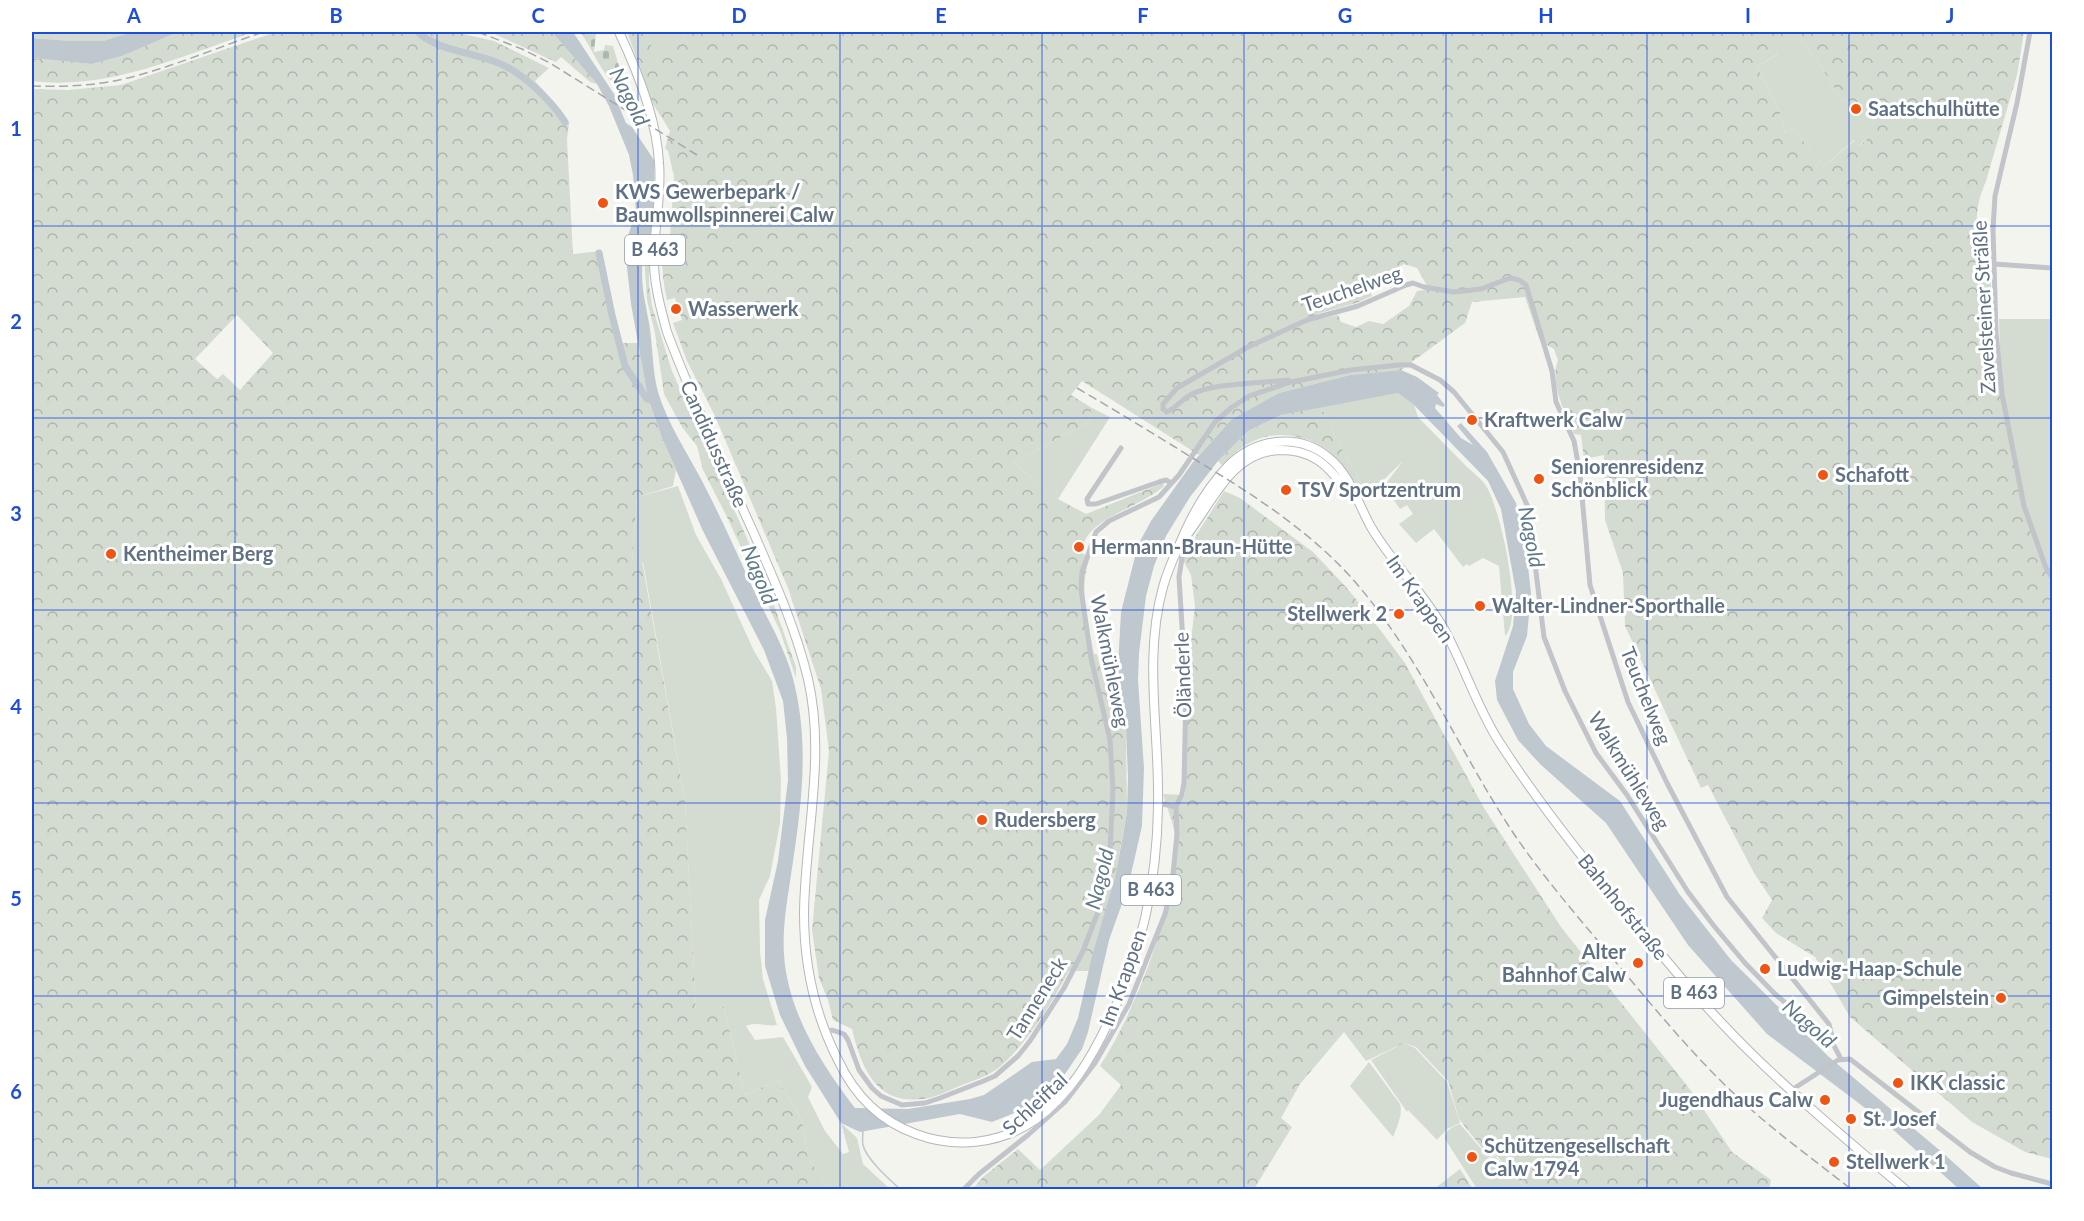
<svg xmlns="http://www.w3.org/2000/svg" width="2084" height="1221" font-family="Lato,sans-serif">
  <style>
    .green { fill: #d4dbd0 }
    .forest { fill: url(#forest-crowns); fill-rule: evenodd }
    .cemetery { fill: url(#cemetery-stones) }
    .water { fill: #bec8ce }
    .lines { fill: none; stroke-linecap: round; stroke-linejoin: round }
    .stream { stroke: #bec8ce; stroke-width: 1.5 }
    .canal { stroke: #bec8ce; stroke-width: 7 }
    .primary-casing { stroke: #b4b8bc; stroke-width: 10 }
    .street { stroke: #c1c4c8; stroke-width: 5 }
    .primary { stroke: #fff; stroke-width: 8 }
    .rail { stroke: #a3a8af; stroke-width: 1.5; stroke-dasharray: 9 4.5; stroke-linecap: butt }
    .grid { fill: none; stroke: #1d4ed8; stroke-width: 1.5; stroke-opacity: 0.55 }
    .poi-dot { fill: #f05413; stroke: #fff; stroke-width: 2 }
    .labels { text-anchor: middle; stroke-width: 6; stroke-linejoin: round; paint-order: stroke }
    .shield { fill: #fff; stroke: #909ca8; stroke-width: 1.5 }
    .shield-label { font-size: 18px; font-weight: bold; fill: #607183 }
    .poi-label { font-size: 20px; font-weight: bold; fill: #607183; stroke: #fff; text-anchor: start }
    .street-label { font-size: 20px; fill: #607183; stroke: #fff }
    .water-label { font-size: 21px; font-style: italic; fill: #607a88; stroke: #fff }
    .neatline { fill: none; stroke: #1d4ed8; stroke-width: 2 }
    .grid-label { font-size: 20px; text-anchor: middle; font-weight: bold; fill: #1d4ed8 }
  </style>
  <defs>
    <pattern id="forest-crowns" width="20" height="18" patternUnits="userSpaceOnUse" patternTransform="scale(1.5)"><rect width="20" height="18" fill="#d4dbd0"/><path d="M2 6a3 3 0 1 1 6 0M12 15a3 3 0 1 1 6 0" fill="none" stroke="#afb6ae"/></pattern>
    <pattern id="cemetery-stones" width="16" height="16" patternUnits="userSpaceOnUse" patternTransform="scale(1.5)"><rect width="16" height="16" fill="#d4dbd0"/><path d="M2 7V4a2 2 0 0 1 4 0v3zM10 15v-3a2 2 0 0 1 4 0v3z" fill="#afb6ae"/></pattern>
  </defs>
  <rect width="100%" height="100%" fill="#f4f4ef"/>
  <!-- green -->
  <path class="green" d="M32 32H132L103 41H71L32 38Z
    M643 32H684L683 40 657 56Z
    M1799 39 1816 59 1842 100 1865 105 1869 118 1868 138 1860 145 1854 140 1824 166 1793 129 1785 133 1780 113 1757 67 1778 54 1775 47 1781 42Z
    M1999 319H2052V577L2023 507 2001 395Z
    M1398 393 1414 405 1418 417C1434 433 1450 450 1466 466 1472 472 1481 478 1486 486 1500 506 1525 619 1505 636L1499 566 1483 558 1469 566 1467 564 1463 567 1434 529 1416 543 1399 524 1413 514 1407 505 1400 509 1384 486 1403 461 1368 495 1340 446 1321 407Z
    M1092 408 1110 417 1058 499 1013 463 1089 422Z
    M678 486 696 535 721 579 754 651 772 681 776 708 781 780 780 823 770 876 759 900 760 951 763 979 777 1025C765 1027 757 1021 746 1026L755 1040 783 1037 812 1087 808 1097 825 1131 843 1154 849 1152 841 1123 857 1138 863 1164 890 1189H829L808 1158 802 1120 778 1080 745 1095 724 1007 696 1013 685 801 643 562H632L637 497Z
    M1404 1043 1415 1048 1447 1082 1460 1123 1447 1129 1437 1140 1408 1110 1407 1112 1371 1060Z
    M1369 1062 1400 1104C1403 1115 1397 1126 1393 1137L1350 1086Z
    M1460 1124 1489 1158 1495 1156 1527 1189H1477L1445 1139C1445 1129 1453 1127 1460 1124Z"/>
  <!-- forest -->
  <path class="forest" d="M178 32H254C183 55 108 91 32 81V58L92 64 122 56Z
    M276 32H454L494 41 549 68 535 81 560 109 569 123 567 140 573 254 602 251 621 343H638L648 398 662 438 676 470 673 486 637 497 632 562 642 561 685 801 696 1012 724 1007 745 1095 778 1080 802 1120 808 1158 829 1189 32 1190V89L68 90 121 85ZM237 315 273 353 240 390 223 374 217 379 195 359Z
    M490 32H552L597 84 590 82 561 57 556 62Z
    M627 32H643L657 55 683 40 684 32H2024L2017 75 1986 181C1971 215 1979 231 1978 264L1990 267 1993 336 2001 395 2023 507 2052 577V1159L2025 1152 1972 1122 1850 1017 1815 957 1776 933 1762 918 1772 900 1754 873 1708 785 1701 788 1625 626 1623 573 1605 520 1604 455 1584 459 1581 435 1574 434C1565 412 1549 383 1558 360L1554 349 1540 341 1525 297 1472 302 1465 323 1401 370 1350 375 1279 393 1232 419 1199 455 1082 381 1071 395 1092 408 1089 422 1013 463 1058 499 1086 514 1163 483 1164 486C1144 505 1097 516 1085 540 1082 545 1083 549 1083 554L1090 557C1078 590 1088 620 1094 654H1097L1102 674 1119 676 1126 727 1127 812 1115 877 1089 971H1069C1051 1004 1030 1039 1002 1065 990 1076 972 1081 957 1087 946 1092 934 1098 922 1099 875 1105 861 1066 852 1029L833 1020 828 1000 819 978 812 930 829 751 821 689 788 588 715 416 687 361 673 323 682 320 675 298 667 300C662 279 661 258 663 236L670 237 674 176 668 151 665 148 670 131 653 104ZM1799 39 1816 59 1842 100 1865 105 1868 118 1858 125 1868 138 1861 145 1855 140 1824 166 1793 129 1785 133 1780 113 1757 67 1779 53 1775 47 1781 42 1785 48ZM1404 264 1417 268 1426 284 1424 290 1417 291 1409 306 1383 324 1369 321 1356 327 1341 322 1338 315 1319 319 1317 314 1356 303 1372 296 1368 283Z
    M644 255 649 256V284L652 306 672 371 746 536 771 597 796 667V678L780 631 726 515 703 470 697 446 682 427 664 394 655 333 647 300Z
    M1321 407 1340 446 1368 495 1364 499C1355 484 1348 468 1335 456 1315 437 1281 429 1256 440 1243 445 1232 455 1222 465L1218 461 1248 431 1281 415Z
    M1224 491 1240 498 1313 552 1346 587 1369 615 1405 663 1484 808 1561 927 1692 1092 1732 1152 1771 1180 1769 1190 1527 1189 1496 1155 1489 1157 1459 1119 1448 1081 1416 1047 1404 1043 1366 1061 1344 1032 1300 1084 1281 1118 1292 1127 1254 1189 972 1190 983 1177 1018 1149 1040 1170 1099 1115 1121 1085 1100 1066C1137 1008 1173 913 1176 844 1176 830 1167 808 1163 794L1185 795 1189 657 1195 606 1191 575 1182 558Z
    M1460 1169 1473 1189H1434Z"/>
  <!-- cemetery -->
  <path class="cemetery" d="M580 32H596L594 52 604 50 605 45 613 46 624 83 616 86C599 70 593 49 580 32Z"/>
  <!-- water -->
  <path class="water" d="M132 32H178L122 56 92 64 32 58V38L71 41H103Z
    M552 32H573L614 94 626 123 632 127 654 160V200L650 240 647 241C638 275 643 290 649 323 653 345 652 370 658 392 667 422 686 451 701 479 721 517 738 556 756 595 769 622 784 647 792 675 810 739 802 803 792 868 788 896 782 926 784 955 788 1012 821 1064 855 1108L908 1109 970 1099 984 1095 1032 1062 1056 1059 1067 1044 1078 1018 1092 956 1115 877 1122 841 1127 812 1128 778 1126 727 1118 666 1121 612 1138 545 1151 521 1193 462 1232 419 1279 393 1350 375 1401 370 1417 377 1439 393 1437 395 1445 405 1443 407 1436 404 1435 408 1461 438 1473 445 1457 426 1461 423 1487 452 1516 503 1526 549 1531 593 1527 636 1513 672V689L1529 724 1546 746 1620 801 1680 895 1731 960 1829 1057 1944 1154 1983 1189H1959L1889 1126 1767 1034 1688 945 1606 823 1540 764 1518 740 1497 700 1495 681 1513 626 1516 592 1501 509 1488 481 1414 405 1398 393 1281 415 1248 431 1218 461 1190 497 1166 536 1154 566 1146 596 1139 653 1138 680 1144 768 1142 826 1128 887 1109 940 1088 1032 1082 1049 1065 1074 1040 1097 1017 1112 992 1122 960 1114 860 1132 841 1123 805 1066 780 1015 765 966V920L778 861 788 780 787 738 783 701 764 650 703 531 662 438 648 398 631 304 626 258 627 239 636 211 633 175 629 155 609 106 597 84Z"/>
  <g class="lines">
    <!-- stream -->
    <path class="stream" d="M863 1130C863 1135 862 1140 863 1145 866 1159 890 1180 901 1190"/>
    <!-- canal -->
    <path class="canal" d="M418 32C434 49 473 53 496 62 521 71 551 100 565 122
      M599 253 612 315 625 366 647 399 656 401"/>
    <defs>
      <path id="primary" d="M619 32C637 70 657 121 659 163 662 197 653 231 654 265 655 288 661 310 667 332 693 401 725 469 755 536 775 582 796 629 808 679 826 757 805 834 804 913 804 963 815 1015 838 1060 854 1094 880 1121 916 1134 956 1149 1000 1144 1035 1120 1069 1096 1091 1059 1109 1021 1141 955 1157 881 1158 807 1160 734 1143 659 1163 587 1167 573 1172 561 1178 548 1190 518 1205 490 1228 466 1255 439 1297 432 1328 457 1350 474 1358 504 1371 527 1392 563 1423 592 1444 629 1464 665 1476 705 1498 740 1533 795 1573 846 1614 896 1657 950 1701 1004 1750 1052 1800 1101 1853 1145 1906 1190
        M1183 540C1212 505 1229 452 1280 450 1296 450 1311 454 1323 464 1335 474 1343 487 1354 498"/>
    </defs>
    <!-- primary casing -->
    <use href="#primary" class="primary-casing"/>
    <!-- street -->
    <path class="street" d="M2030 32 2017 103 1995 196 1993 229 1996 333 2002 394 2024 506 2046 568 2052 577
      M1994 264 2052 268
      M1290 382 1288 380C1263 383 1211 383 1190 395 1182 400 1176 407 1167 412L1163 409V404L1177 388 1248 347 1307 320 1358 306 1406 285 1413 283 1424 287 1454 292 1481 289 1510 278 1519 280 1526 285 1552 371 1556 402 1574 441 1580 474 1590 585 1628 702 1667 783 1727 897 1829 1024 1832 1036V1042
      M1121 448 1087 499 1088 504H1096L1159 482 1166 480 1171 483
      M1159 803 1176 807
      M826 1032 832 1030 844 1034 848 1040 859 1070 872 1088 881 1096 902 1105 925 1103 940 1098 981 1082 995 1076 1018 1056 1030 1041 1064 988 1083 951 1098 912 1110 851 1113 790 1110 740 1091 658 1081 589 1082 572 1096 532 1109 521 1159 497 1179 475 1215 422 1231 408 1249 396 1291 382 1351 370 1399 365H1411L1440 380 1454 392 1503 452 1528 507 1544 637 1565 691 1596 753 1627 795 1688 892 1714 926 1745 963 1775 994 1832 1042 1841 1059
      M1790 1091 1838 1060 1850 1059 1970 1152 1995 1167 2011 1173 2052 1184
      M963 1190 979 1174 1028 1135 1065 1102 1095 1063 1129 1004 1165 914 1172 884 1177 834 1176 807 1182 794 1184 783 1186 691 1179 577 1182 558 1176 550"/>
    <!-- primary -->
    <use href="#primary" class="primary"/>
    <!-- rail -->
    <path class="rail" d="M478 32 522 49 550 63 697 155
      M32 86C60 87 91 86 119 80 168 69 216 48 263 32
      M1077 388C1118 412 1159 437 1199 462 1252 494 1305 528 1348 574 1419 652 1458 751 1516 837 1547 882 1584 924 1619 966 1659 1014 1699 1062 1745 1104 1779 1135 1816 1161 1852 1190"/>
  </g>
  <!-- grid -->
  <path class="grid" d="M235 32V1190M437 32V1190M638 32V1190M840 32V1190M1042 32V1190M1244 32V1190M1446 32V1190M1647 32V1190M1849 32V1190M32 226H2052M32 418H2052M32 610H2052M32 803H2052M32 996H2052"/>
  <!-- markers -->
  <g class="poi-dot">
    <circle cx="1856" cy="109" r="6"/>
    <circle cx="603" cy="203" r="6"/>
    <circle cx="676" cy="309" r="6"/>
    <circle cx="1472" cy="420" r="6"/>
    <circle cx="1823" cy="475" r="6"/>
    <circle cx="1539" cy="479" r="6"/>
    <circle cx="1286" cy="490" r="6"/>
    <circle cx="1079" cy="547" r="6"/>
    <circle cx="111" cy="554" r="6"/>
    <circle cx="1480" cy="606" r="6"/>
    <circle cx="1399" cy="614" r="6"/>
    <circle cx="982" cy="820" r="6"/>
    <circle cx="1638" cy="963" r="6"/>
    <circle cx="1765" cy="969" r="6"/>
    <circle cx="2001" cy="998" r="6"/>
    <circle cx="1898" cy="1083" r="6"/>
    <circle cx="1825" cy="1100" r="6"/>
    <circle cx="1851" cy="1119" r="6"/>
    <circle cx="1472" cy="1157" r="6"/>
    <circle cx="1834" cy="1162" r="6"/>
  </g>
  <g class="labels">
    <!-- shield labels -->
    <g class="shield">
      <rect x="625" y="235" width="60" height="30" rx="4.5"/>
      <rect x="1121" y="875" width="60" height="30" rx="4.5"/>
      <rect x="1664" y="978" width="60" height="30" rx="4.5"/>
    </g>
    <g class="shield-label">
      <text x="655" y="256">B 463</text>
      <text x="1151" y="896">B 463</text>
      <text x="1694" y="999">B 463</text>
    </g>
    <!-- poi labels -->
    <g class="poi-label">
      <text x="1868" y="116">Saatschulhütte</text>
      <text x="615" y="199">KWS Gewerbepark /<tspan x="615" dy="23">Baumwollspinnerei Calw</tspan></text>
      <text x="688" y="316">Wasserwerk</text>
      <text x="1484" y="427">Kraftwerk Calw</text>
      <text x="1551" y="474">Seniorenresidenz<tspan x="1551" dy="23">Schönblick</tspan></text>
      <text x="1835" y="482">Schafott</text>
      <text x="1298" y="497">TSV Sportzentrum</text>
      <text x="1091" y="554">Hermann-Braun-Hütte</text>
      <text x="123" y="561">Kentheimer Berg</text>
      <text x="1492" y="613">Walter-Lindner-Sporthalle</text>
      <text x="1387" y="621" text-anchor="end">Stellwerk 2</text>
      <text x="994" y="827">Rudersberg</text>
      <text x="1626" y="959" text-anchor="end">Alter<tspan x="1626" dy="23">Bahnhof Calw</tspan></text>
      <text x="1777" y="976">Ludwig-Haap-Schule</text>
      <text x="1989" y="1005" text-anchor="end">Gimpelstein</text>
      <text x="1910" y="1090">IKK classic</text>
      <text x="1813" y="1107" text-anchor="end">Jugendhaus Calw</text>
      <text x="1863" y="1126">St. Josef</text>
      <text x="1484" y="1153">Schützengesellschaft<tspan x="1484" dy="23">Calw 1794</tspan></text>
      <text x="1846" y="1169">Stellwerk 1</text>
    </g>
    <!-- street labels -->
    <g class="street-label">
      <text transform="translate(1352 289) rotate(-19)" y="7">Teuchelweg</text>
      <text transform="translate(1984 307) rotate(-93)" y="7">Zavelsteiner Sträßle</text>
      <text transform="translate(714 444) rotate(66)" y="7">Candidusstraße</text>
      <text transform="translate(1420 599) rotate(55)" y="7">Im Krappen</text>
      <text transform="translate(1110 661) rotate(79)" y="7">Walkmühleweg</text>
      <text transform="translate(1183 675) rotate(-92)" y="7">Öländerle</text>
      <text transform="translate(1646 696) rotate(68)" y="7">Teuchelweg</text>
      <text transform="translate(1629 771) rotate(58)" y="7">Walkmühleweg</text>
      <text transform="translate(1623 907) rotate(51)" y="7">Bahnhofstraße</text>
      <text transform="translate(1123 978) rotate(-70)" y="7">Im Krappen</text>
      <text transform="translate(1037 999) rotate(-58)" y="7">Tanneneck</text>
      <text transform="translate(1035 1104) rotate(-43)" y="7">Schleiftal</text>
    </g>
    <!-- water labels -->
    <g class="water-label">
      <text transform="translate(629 97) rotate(63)" y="7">Nagold</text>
      <text transform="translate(1531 537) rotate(79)" y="7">Nagold</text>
      <text transform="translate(759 575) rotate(68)" y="7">Nagold</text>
      <text transform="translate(1100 879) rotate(-76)" y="7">Nagold</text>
      <text transform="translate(1809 1024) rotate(41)" y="7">Nagold</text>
    </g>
  </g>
  <!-- border -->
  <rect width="2084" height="1221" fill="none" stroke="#ffffff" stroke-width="66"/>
  <rect x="33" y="33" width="2018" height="1155" class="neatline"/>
  <g class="grid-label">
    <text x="134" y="23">A</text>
    <text x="336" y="23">B</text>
    <text x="538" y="23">C</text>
    <text x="739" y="23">D</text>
    <text x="941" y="23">E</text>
    <text x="1143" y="23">F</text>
    <text x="1345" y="23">G</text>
    <text x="1546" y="23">H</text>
    <text x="1748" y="23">I</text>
    <text x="1950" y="23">J</text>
    <text x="16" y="136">1</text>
    <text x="16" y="329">2</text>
    <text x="16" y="521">3</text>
    <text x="16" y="714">4</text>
    <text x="16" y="906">5</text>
    <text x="16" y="1099">6</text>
  </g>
</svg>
